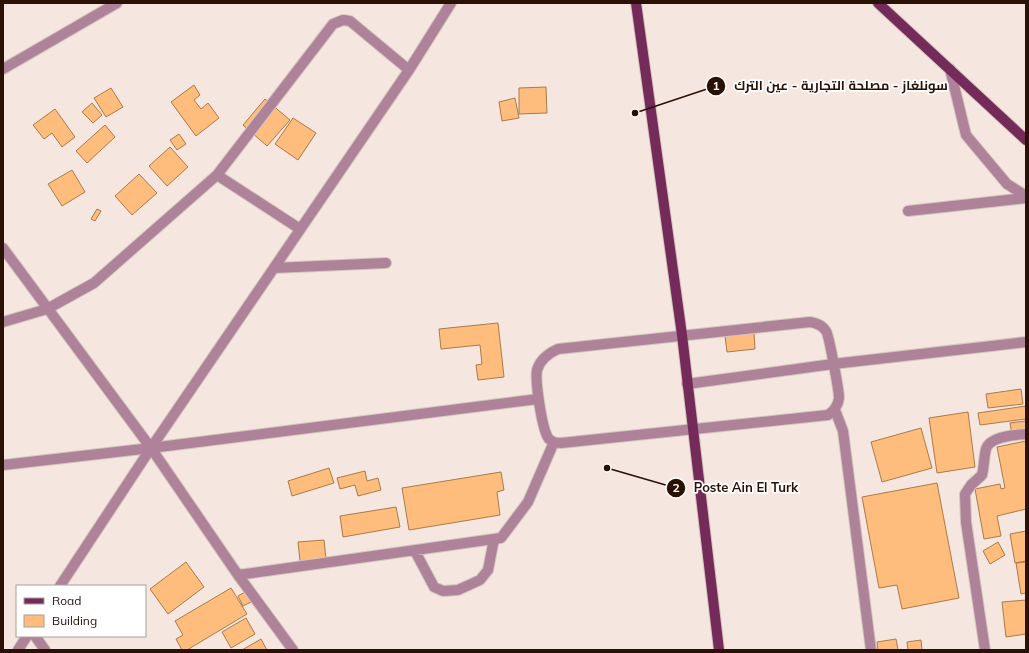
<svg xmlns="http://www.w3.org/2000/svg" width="1029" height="653" font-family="Mulish,Cairo,sans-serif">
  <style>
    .building { fill: #febd7d; stroke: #ab7a48 }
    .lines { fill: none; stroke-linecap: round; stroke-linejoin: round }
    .minor-casing { stroke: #d4c5bd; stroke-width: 12 }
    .major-casing { stroke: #d4c5bd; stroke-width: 12 }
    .minor { stroke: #ae839a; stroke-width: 10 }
    .major { stroke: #752b59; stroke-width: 10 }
    .leader { fill: none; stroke: #291106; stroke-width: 1.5 }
    .callout-dot { fill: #291106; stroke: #fff; stroke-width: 1.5 }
    .mark-label { font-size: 12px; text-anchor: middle; font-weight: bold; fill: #fff }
    .callout-label { font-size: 13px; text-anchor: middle; font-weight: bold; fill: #291106; stroke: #fff; stroke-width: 3.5; stroke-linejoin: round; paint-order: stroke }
  </style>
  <rect width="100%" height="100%" fill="#f5e7e0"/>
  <!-- building -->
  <path class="building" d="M194 85 200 95 194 100 201 109 208 103 219 118 196 136 171 102Z
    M546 87 547 113 519 114V88Z
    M111 88 123 107 106 117 94 98Z
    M515 98 519 118 502 121 499 102Z
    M265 99 290 120 267 146 243 125Z
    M92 103 102 115 93 123 82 112Z
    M55 109 75 137 62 147 52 133 44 139 33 125Z
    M293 118 316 133 298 160 275 144Z
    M105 125 115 137 87 163 76 151Z
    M179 134 186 144 177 150 170 140Z
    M170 147 188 167 167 186 149 166Z
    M72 170 85 192 62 206 48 184Z
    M139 174 157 193 132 215 115 196Z
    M97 209 101 211 95 221 91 219Z
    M498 323 504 377 478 380 476 365 482 364 480 345 441 349 439 329Z
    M754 333 755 349 727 352 725 336Z
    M1021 389 1023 404 988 408 986 394Z
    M1026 406V419L980 425 978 413Z
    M968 412 975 467 937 473 929 418Z
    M1026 421V433L1012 435 1010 423Z
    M921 428 932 468 882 482 871 442Z
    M1026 441V509L997 516 1001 536 984 539 975 489 1000 484 1001 489 1005 488 997 447Z
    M329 468 334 483 292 496 288 481Z
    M365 471 367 481 378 478 381 490 358 496 355 485 340 489 337 478Z
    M501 472 504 490 497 492 500 515 409 530 402 488Z
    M937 483 959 598 902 609 897 585 879 588 862 497Z
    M396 507 400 527 343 537 340 516Z
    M1026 531V561L1015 563 1010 534Z
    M324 540 326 559 300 561 298 542Z
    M998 542 1005 555 990 564 983 551Z
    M186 562 204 587 168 614 150 589Z
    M1026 562V593L1021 594 1016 563Z
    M231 588 247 614 187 650H182L176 639 183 635 175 621Z
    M245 592 251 602 243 606 238 596Z
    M1026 600V634L1006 637 1002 602Z
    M246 618 255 634 231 648 222 632Z
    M261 639 267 650H242Z
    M896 639 898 650H878L877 642Z
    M921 640 922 650H908L907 642Z"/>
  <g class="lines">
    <defs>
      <path id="minor" d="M3 69 117 3
        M950 69 966 135 1007 184 1026 196
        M217 175 300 229
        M908 211 1026 198
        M3 248 151 448 238 575 293 650
        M274 268 386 263
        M3 322 47 309 94 283 217 175 333 24 343 20 350 21 409 70
        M810 322C817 323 822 325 826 331 829 335 839 391 839 398 838 406 834 411 828 415L561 443C557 443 552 442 549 439 542 431 535 381 537 370 540 360 549 353 558 349Z
        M687 384 833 364 1026 342
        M835 410 843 431 871 650
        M3 465 151 448 538 399
        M415 551 434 587 443 591 458 590 480 580 488 570 494 539
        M238 575 501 538 528 502 554 442
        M60 586 151 448 409 70 451 3
        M35 636 45 650
        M18 650 27 636
        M985 650 966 522 965 494 971 485 982 475C984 467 984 457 986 449 990 436 1015 435 1026 434"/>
      <path id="major" d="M636 3 682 335 719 650
        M878 3 1026 140"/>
    </defs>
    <!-- minor casing -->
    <use href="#minor" class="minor-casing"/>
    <!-- major casing -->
    <use href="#major" class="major-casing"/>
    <!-- minor -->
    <use href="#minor" class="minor"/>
    <!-- major -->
    <use href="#major" class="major"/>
  </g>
  <!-- callouts -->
  <path class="leader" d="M635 113L716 86M607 468L676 488"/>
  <g class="callout-dot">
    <circle cx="635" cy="113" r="4"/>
    <circle cx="607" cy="468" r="4"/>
    <circle cx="716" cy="86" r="10"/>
    <circle cx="676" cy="488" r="10"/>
  </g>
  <g class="mark-label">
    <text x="716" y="90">1</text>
    <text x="676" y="492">2</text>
  </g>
  <g class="callout-label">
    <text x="841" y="90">سونلغاز - مصلحة التجارية - عين الترك</text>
    <text x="746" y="492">Poste Ain El Turk</text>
  </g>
  <!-- border -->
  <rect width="1029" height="653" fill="none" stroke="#291106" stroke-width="8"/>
  <!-- legend -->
  <rect x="16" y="585" width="130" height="52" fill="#ffffff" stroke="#a9a09b"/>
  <rect x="24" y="598" width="20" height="6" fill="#752b59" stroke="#a9a09b"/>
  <text x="52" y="605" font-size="12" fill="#291106">Road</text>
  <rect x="24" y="615" width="20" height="12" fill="#febd7d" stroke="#a9a09b"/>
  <text x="52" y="625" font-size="12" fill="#291106">Building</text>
</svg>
